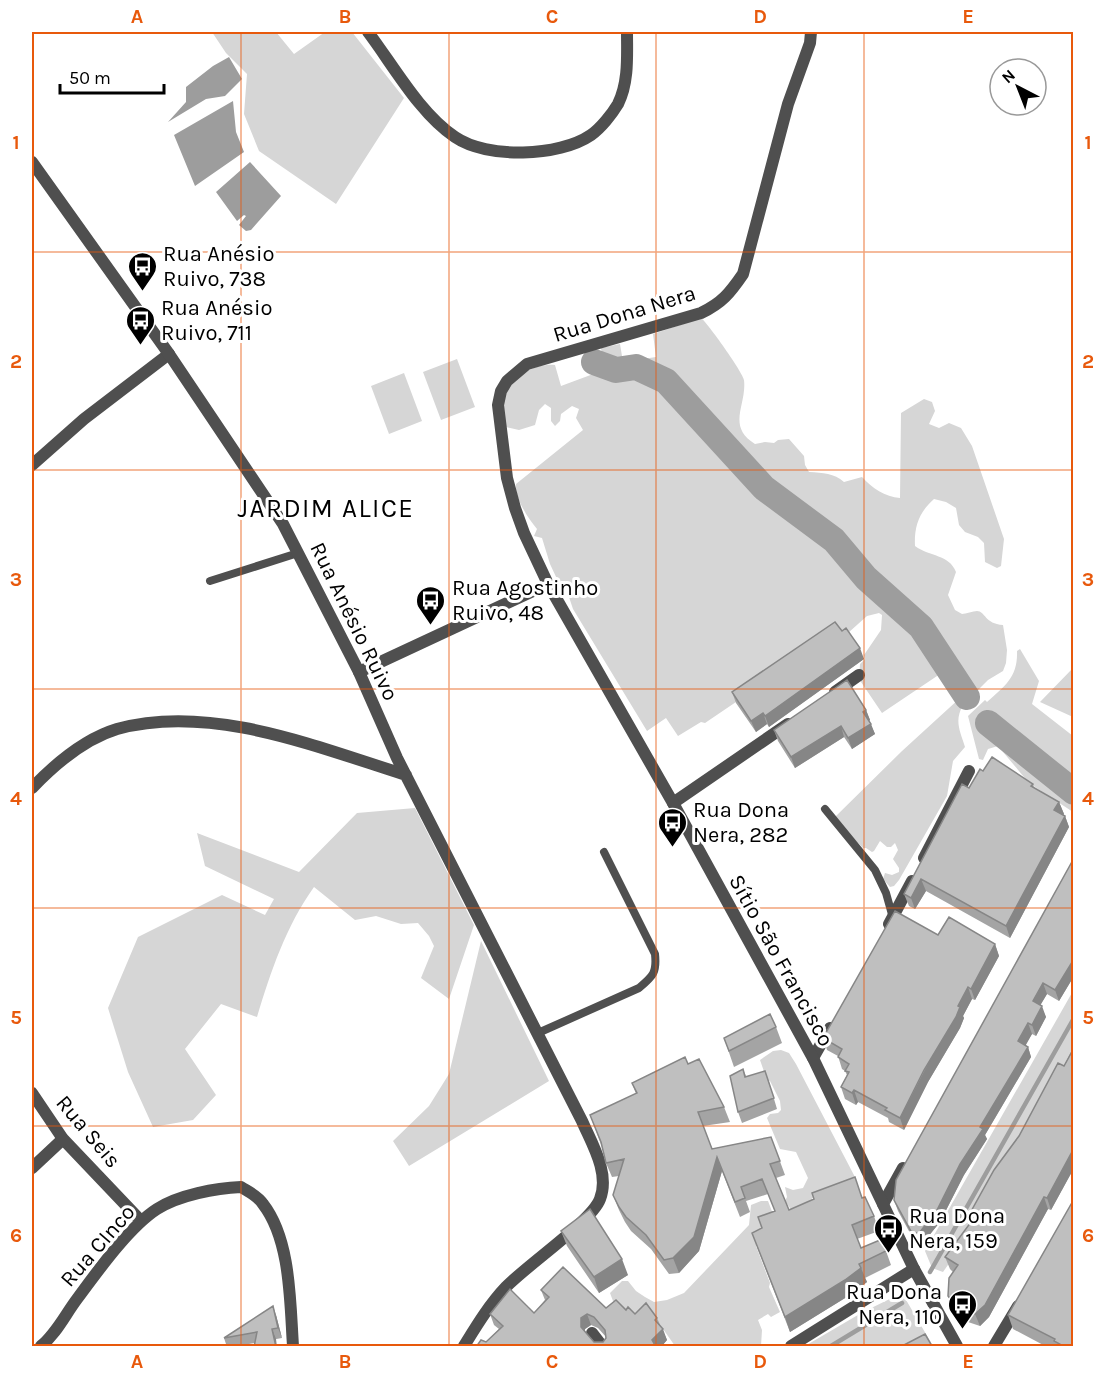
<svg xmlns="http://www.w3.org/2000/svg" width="1105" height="1378" font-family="Karla,sans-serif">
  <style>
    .green { fill: #d6d6d6 }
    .water { fill: #9d9d9d }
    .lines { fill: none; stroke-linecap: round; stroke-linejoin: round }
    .stream { stroke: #9d9d9d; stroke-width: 4.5 }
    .river { stroke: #9d9d9d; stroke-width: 26 }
    .service { stroke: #4f4f4f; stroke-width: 8 }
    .minor { stroke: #4f4f4f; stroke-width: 12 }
    .tertiary { stroke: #4f4f4f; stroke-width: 12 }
    .wall { fill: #a4a4a4; fill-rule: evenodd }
    .shaded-wall { fill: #868686 }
    .building { fill: #bfbfbf; stroke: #868686; stroke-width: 1.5; fill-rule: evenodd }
    .grid { fill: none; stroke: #e8590c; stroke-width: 1.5; stroke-opacity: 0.55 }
    .labels { text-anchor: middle; stroke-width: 6; stroke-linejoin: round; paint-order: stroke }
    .poi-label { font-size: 22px; fill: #000; stroke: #fff; text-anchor: start }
    .street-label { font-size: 22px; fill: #000; stroke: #fff }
    .quarter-label { font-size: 26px; letter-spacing: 1.5px; fill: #000; stroke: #fff }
    .neatline { fill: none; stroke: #e8590c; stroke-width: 2 }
    .grid-label { font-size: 20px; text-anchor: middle; font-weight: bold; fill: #e8590c }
  </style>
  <rect width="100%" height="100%" fill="#fff"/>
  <!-- green -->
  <path class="green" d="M212 32H276L294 54 325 32H352L404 98 336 204 259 151 244 114 247 74 226 53Z
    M701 318C707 322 744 374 744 380 747 405 726 426 755 444L765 442 774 443 778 440 789 439 804 456 805 465 809 472C823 473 834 473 844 482L862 477C872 488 885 497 900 498L901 413 924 399 932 402 935 411 929 424 939 428 949 423 961 428 972 446 1004 539 1001 566 997 568 985 562 984 543 978 537 965 532 959 525 956 508 946 502 934 499C919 512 914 527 915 546 930 557 949 554 956 572L948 595 955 610 962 614C966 614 973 611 977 611 985 611 985 624 1003 625L1007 650 1006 663 1003 671 988 680 976 692 961 698 963 705C954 721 960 731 965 747L953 761 947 796 899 880 894 886 890 887 883 879 885 873 892 875 899 872V868L893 859 898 850 895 843 891 847H887L880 841 874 851 872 852 866 848H863L834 818 902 751 960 698 945 677 940 674 882 713 859 679 860 664 865 659 864 655 881 630 882 615 879 613 867 616 848 633 839 632 705 723 701 722 678 736 666 718 647 731 573 609 566 588 557 579 550 564 542 538 534 536 537 529C528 518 515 499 516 484L583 430 576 418 579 409 572 406 561 414 560 421 555 426 551 421V408L545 404 539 410 535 425 519 430 506 427C504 416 501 404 504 394 510 375 538 363 555 365L561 386 604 370 601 348 620 344 623 362 656 357 653 334Z
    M457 359 475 407 441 420 423 372Z
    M404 373 422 421 389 434 371 386Z
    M1020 649 1039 681 1032 704 1073 736V788L1001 727 991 726 994 739 1015 760 1073 800V812L1029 783 998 746 988 749 983 760 979 759 968 716 985 700 987 702C1005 686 1018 677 1017 651Z
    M1073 668V717L1040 702Z
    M415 808 474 925 449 999 421 978 434 946 429 936 418 923 401 924 376 916 355 920 314 887C286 926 271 971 257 1017L221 1004 185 1049 216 1095 193 1120 153 1127 128 1072 108 1008 138 937 222 895 265 915 274 899 205 866 197 833 299 872 357 813Z
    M481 941 549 1081 409 1166 393 1141 429 1106 449 1074Z
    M1073 991V1053L957 1252 943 1272 932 1268 925 1251Z
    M781 1050 789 1053 796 1064 856 1179 831 1187 792 1211 785 1201 787 1197 785 1187 793 1190 803 1188 808 1178 796 1152 780 1149 767 1118 770 1114 778 1113 781 1110 780 1101 770 1081 767 1080 760 1060 773 1051Z
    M761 1201H768L776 1222 765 1242 756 1246 770 1283 769 1287 780 1312 771 1317 768 1314 758 1320 762 1330 761 1346H675L656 1319 638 1320 613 1301 610 1293 622 1281H628L636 1291 645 1297 654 1302 667 1300 684 1293 749 1225 751 1205Z
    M902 1293 933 1346H805L863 1312Z"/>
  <!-- water -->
  <path class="water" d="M229 57 242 79 225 96 206 99 168 122 186 102V87L213 66Z
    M233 101 236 132 244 152 195 186 174 135Z
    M250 162 281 196 251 230 246 231 239 225 246 216 244 215 237 221 216 192Z"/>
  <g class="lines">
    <!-- stream -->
    <path class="stream" d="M930 1272 1074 1018
      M831 1346 902 1303"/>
    <!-- river -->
    <path class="river" d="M594 362 616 370 636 367 666 381 764 488 834 540 866 578 921 627 967 697
      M988 723 1074 792"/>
    <!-- service -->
    <path class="service" d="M210 581 298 553
      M825 809 875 870 886 893 893 918
      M538 1033 639 988C653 976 657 973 655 954L604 852"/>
    <!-- minor -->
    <path class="minor" d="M368 32C393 65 420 114 455 137 487 159 559 157 591 135 601 128 612 114 618 104 629 82 627 55 627 32
      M32 465 84 419 169 354
      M548 584 524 533 515 508 507 478 498 405 501 391 507 381 527 364 701 313C722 303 730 293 743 274L788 104 810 43 811 32
      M359 672 397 758 582 1121C592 1144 610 1173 600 1199 592 1221 527 1265 506 1287 489 1305 477 1325 464 1346
      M835 692 859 675
      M32 788C55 764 84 739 117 729 210 703 317 747 406 775
      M673 803 788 724
      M924 858 969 771
      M889 924 912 881
      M813 1058 830 1028
      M32 1093 63 1139 141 1221
      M32 1168 63 1139
      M883 1204 903 1168
      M592 1333 602 1346
      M41 1346C56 1334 65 1315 77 1299 97 1272 129 1227 157 1209 179 1195 216 1188 241 1187 249 1192 258 1196 263 1204 291 1240 290 1303 293 1346
      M791 1346 914 1269
      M994 1346 1018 1306"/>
    <!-- tertiary -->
    <path class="tertiary" d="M32 162 169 354 283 524 359 672 548 584 673 803 813 1058 914 1269 957 1346"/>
  </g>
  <!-- wall -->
  <path class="wall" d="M842 631 864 659 769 727 767 724 756 732 736 703 732 692Z
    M866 710 870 720 869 721 875 734 852 749 844 737 795 768 778 741 774 730Z
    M983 771 1033 784 1034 788 1059 802 1064 814 1063 815 1065 816 1069 827 1010 938 926 891 915 909 909 906 904 894 969 788Z
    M1074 858V976L1059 1001 1047 994 1040 1005 1046 1017 1036 1036 1032 1034 1025 1045 1028 1047 1031 1057 985 1135 987 1139 964 1175 940 1222 923 1243 916 1244 898 1211 894 1200Z
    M938 935 995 944 999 956 975 1000 972 999 963 1016 964 1018 960 1028 928 1082 904 1130 889 1122 888 1118 858 1102 856 1105 845 1099 841 1087 847 1075 845 1071 842 1069 838 1056 827 1050 823 1038Z
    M776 1027 782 1043 734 1067 724 1038Z
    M1074 1041V1168L1051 1210 1048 1209 989 1317 980 1326 962 1320 953 1308 948 1296 953 1272 950 1269 945 1257 971 1222 969 1215 1064 1066 1072 1050 1071 1046Z
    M688 1064 724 1107 730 1122 703 1126 712 1149 771 1137 785 1175 776 1178 789 1210 862 1198 874 1216 879 1231 857 1239 861 1248 886 1251 891 1265 865 1278 867 1282 850 1295 790 1332 757 1247 762 1228 775 1211 768 1194 746 1201 750 1212 740 1217 722 1171 699 1251 679 1273 669 1274 651 1249 631 1231 625 1222 619 1210 613 1195 619 1176 612 1177 606 1163 602 1147 590 1115 636 1094 632 1083Z
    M743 1069 746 1076 769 1082 777 1109 742 1123 738 1112Z
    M561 1231 628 1275 599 1293 567 1246Z
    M541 1290 606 1308 626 1310 635 1314 657 1318 667 1340 661 1347H476L486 1342 499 1329 494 1325 490 1314 534 1313 545 1300ZM591 1325 598 1328 606 1337 603 1342H594L585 1331V1329Z
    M276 1315 282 1338 232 1347H227L224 1338Z
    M1008 1315 1074 1347H1047L1013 1329Z"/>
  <!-- shaded-wall -->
  <path class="shaded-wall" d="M860 648 864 659 769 727 765 716Z
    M866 710 870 720 867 722 863 712Z
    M763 713 767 724 756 732 751 721Z
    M871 724 875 734 852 749 848 738Z
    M841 726 844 737 795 768 791 757Z
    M1059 802 1064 814 1058 822 1054 810Z
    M1065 816 1069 827 1010 938 1006 926Z
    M921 879 926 891 915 909 911 898Z
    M995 944 999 956 975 1000 971 989Z
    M1074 959V976L1059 1001 1055 990Z
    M1043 983 1047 994 1037 1011 1033 1001Z
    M968 987 972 999 963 1016 964 1018 960 1028 928 1082 904 1130 900 1118Z
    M1042 1006 1046 1017 1036 1036 1032 1025Z
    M1028 1023 1032 1034 1022 1052 1018 1041Z
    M1028 1047 1031 1057 985 1135 987 1139 964 1175 940 1222 923 1243 919 1233 960 1164 980 1127Z
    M854 1090 858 1102 856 1105 852 1093Z
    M1074 1148V1168L1051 1210 1047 1198Z
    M717 1157 722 1171 699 1251 679 1273 673 1258Z
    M1044 1197 1048 1209 989 1317 980 1326 975 1314Z
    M622 1259 628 1275 599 1293 594 1277Z
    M861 1268 867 1282 850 1295 790 1332 785 1317Z
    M273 1306 276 1315 282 1338 278 1328Z
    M587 1314 591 1325 585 1329V1338L581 1327V1318Z
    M272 1329 276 1339 277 1347H276Z
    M663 1329 667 1340 661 1347H654L652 1340Z"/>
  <!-- building -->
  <path class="building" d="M835 622 842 631 846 628 860 648 765 716 763 713 751 721 732 692Z
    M847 680 866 710 863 712 871 724 848 738 841 726 791 757 774 730Z
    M992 757 1033 784 1031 786 1059 802 1054 810 1065 816 1006 926 921 879 911 898 904 894 962 784 969 788 980 769 983 771Z
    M1074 858V959L1055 990 1043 983 1033 1001 1042 1006 1032 1025 1028 1023 1018 1041 1028 1047 980 1127 983 1129 960 1164 936 1212 919 1233H912L894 1200 896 1180Z
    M895 911 938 935 949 917 995 944 971 989 968 987 958 1006 960 1007 956 1017 924 1070 900 1118 885 1110 887 1108 854 1090 852 1093 841 1087 849 1072 845 1071 849 1064 838 1057 842 1049 823 1038Z
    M770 1014 776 1027 729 1051 724 1038Z
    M1074 1048V1148L1047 1198 1044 1197 985 1305 975 1314 957 1307 948 1296 949 1278 958 1265 945 1257 974 1218 969 1215 994 1170 1019 1136 1058 1063 1064 1066Z
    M685 1057 688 1064 699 1059 724 1107 698 1112 712 1149 771 1137 780 1161 770 1164 789 1210 814 1199 812 1193 855 1177 862 1198 865 1197 874 1216 852 1225 861 1248 880 1240 886 1251 859 1264 861 1268 845 1280 785 1317 752 1233 762 1228 758 1217 775 1211 762 1179 741 1187 745 1198 735 1202 717 1157 694 1237 673 1258 664 1260 646 1235 626 1217 619 1207 613 1195 624 1159 606 1163 601 1142 590 1115 637 1093 632 1083Z
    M743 1069 745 1077 765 1071 774 1098 738 1112 730 1076Z
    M1074 1199V1347H1065L1054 1341 1055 1339 1008 1315Z
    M590 1209 622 1259 594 1277 561 1231Z
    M563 1267 606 1308 616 1300 626 1310 628 1307 635 1314 646 1303 657 1318 655 1320 663 1329 652 1340 656 1347H476L481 1340 486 1342 503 1326 490 1314 510 1289 534 1313 549 1297 541 1290ZM587 1314 594 1317 605 1330 606 1338 603 1342H594L581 1327V1318Z
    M273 1306 278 1328 272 1329 276 1347H254L257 1332 224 1338Z
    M925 1334 932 1346 903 1347 902 1346Z"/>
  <!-- grid -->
  <path class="grid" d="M241 32V1346M449 32V1346M656 32V1346M864 32V1346M32 252H1074M32 470H1074M32 689H1074M32 908H1074M32 1126H1074"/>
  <!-- icons -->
  <defs>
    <symbol id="bus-pin" viewBox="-11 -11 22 30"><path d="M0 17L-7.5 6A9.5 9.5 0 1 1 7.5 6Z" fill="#000" stroke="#fff"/><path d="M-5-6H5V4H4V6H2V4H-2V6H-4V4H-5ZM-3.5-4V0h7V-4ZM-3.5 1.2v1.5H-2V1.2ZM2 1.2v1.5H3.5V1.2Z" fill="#fff"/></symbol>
  </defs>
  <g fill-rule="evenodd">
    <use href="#bus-pin" x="126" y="250" width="33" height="45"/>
    <use href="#bus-pin" x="124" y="304" width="33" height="45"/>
    <use href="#bus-pin" x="414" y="584" width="33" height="45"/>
    <use href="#bus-pin" x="656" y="806" width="33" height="45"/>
    <use href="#bus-pin" x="872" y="1212" width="33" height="45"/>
    <use href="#bus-pin" x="946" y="1288" width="33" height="45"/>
  </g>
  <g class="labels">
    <!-- poi labels -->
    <g class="poi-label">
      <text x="163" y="261">Rua Anésio<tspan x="163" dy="25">Ruivo, 738</tspan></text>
      <text x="161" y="315">Rua Anésio<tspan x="161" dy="25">Ruivo, 711</tspan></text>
      <text x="452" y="595">Rua Agostinho<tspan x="452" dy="25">Ruivo, 48</tspan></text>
      <text x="693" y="817">Rua Dona<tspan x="693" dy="25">Nera, 282</tspan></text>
      <text x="909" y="1223">Rua Dona<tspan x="909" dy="25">Nera, 159</tspan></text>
      <text x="942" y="1299" text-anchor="end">Rua Dona<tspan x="942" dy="25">Nera, 110</tspan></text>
    </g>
    <!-- street labels -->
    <g class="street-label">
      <text transform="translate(624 313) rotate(-17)" y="8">Rua Dona Nera</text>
      <text transform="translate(355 621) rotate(64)" y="8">Rua Anésio Ruivo</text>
      <text transform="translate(782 960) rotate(61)" y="8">Sítio São Francisco</text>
      <text transform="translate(89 1131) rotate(50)" y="8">Rua Seis</text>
      <text transform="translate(97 1245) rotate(-49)" y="8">Rua CInco</text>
    </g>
    <!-- quarter labels -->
    <g class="quarter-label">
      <text x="326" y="517">JARDIM ALICE</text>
    </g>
  </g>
  <!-- border -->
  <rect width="1105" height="1378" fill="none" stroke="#ffffff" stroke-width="66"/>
  <!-- north arrow -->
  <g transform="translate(1018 87) rotate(318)"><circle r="28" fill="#ffffff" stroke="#999999" stroke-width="1.5"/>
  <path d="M0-4.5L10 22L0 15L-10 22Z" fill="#000000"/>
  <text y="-9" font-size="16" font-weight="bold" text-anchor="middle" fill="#000000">N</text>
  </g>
  <!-- scale -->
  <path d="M60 84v9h104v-9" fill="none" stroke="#000000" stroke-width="3"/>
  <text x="69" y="84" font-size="18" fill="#000000" stroke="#ffffff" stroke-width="4.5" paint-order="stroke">50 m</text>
  <rect x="33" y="33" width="1039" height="1312" class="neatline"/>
  <g class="grid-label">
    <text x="137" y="23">A</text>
    <text x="345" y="23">B</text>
    <text x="552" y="23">C</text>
    <text x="760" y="23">D</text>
    <text x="968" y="23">E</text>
    <text x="16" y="149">1</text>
    <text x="1088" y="149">1</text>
    <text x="16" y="368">2</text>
    <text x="1088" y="368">2</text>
    <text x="16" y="586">3</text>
    <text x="1088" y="586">3</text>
    <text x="16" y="805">4</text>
    <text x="1088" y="805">4</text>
    <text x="16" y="1024">5</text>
    <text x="1088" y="1024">5</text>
    <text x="16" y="1242">6</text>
    <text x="1088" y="1242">6</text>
    <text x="137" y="1368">A</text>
    <text x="345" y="1368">B</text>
    <text x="552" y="1368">C</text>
    <text x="760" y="1368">D</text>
    <text x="968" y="1368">E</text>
  </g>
</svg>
